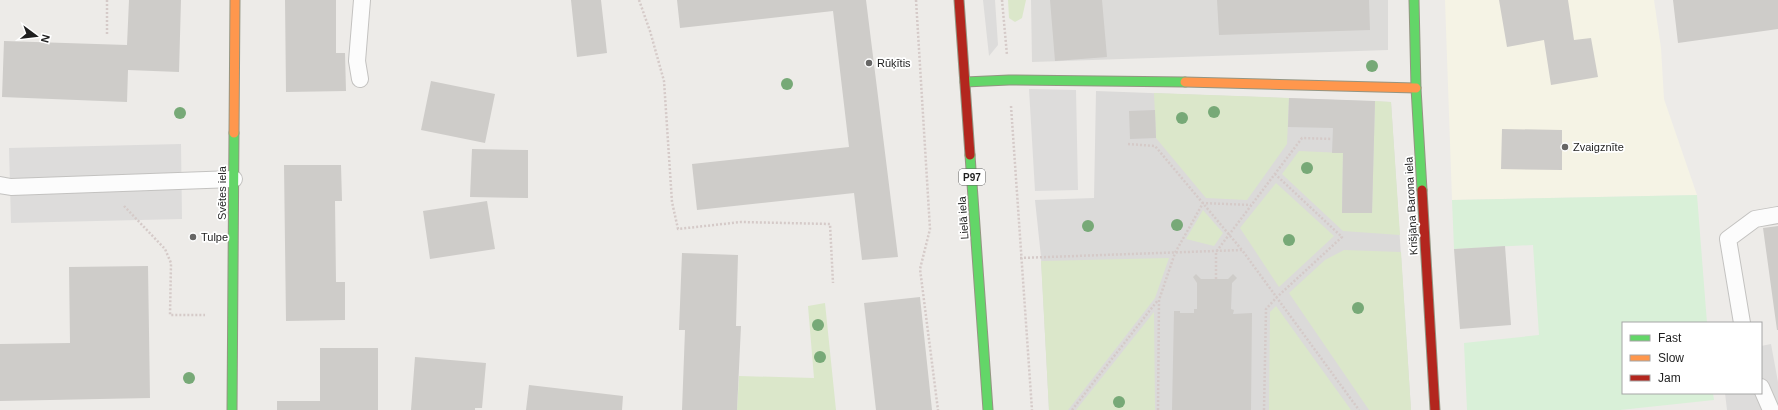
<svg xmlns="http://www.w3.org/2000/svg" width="1778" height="410" font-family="Arial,sans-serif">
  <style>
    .residential { fill: #dcdbd9 }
    .education { fill: #f5f3e5 }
    .religious { fill: #dbdad9 }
    .grass { fill: #dbe7ca }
    .park { fill: #d9f0d8 }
    .parking { fill: #dddcdb }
    .building { fill: #ceccc9 }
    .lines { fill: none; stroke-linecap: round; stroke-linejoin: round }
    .lane-casing { stroke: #c3c2c0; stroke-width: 18 }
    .fast-casing { stroke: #949582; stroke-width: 11 }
    .slow-casing { stroke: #949582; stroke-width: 11 }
    .jam-casing { stroke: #949582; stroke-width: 11 }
    .path { stroke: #d5cac8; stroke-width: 2.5; stroke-dasharray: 2 2; stroke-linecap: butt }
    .lane { stroke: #fcfcfc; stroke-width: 16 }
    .fast { stroke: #63d668; stroke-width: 9 }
    .slow { stroke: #ff974d; stroke-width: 9 }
    .jam { stroke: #b3261e; stroke-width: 9 }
    .tree { fill: #77a977 }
    .poi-dot { fill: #676665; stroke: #fff; stroke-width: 1.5 }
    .labels { text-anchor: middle; stroke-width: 3.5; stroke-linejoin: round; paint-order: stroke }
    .shield { fill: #fff; stroke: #626262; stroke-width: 1 }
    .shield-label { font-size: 10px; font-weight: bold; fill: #1f1f1f }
    .poi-label { font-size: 11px; fill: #1f1f1f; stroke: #fff; text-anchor: start }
    .street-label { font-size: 11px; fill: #1f1f1f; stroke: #fff }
  </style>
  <rect width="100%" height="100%" fill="#edebe8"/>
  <!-- residential -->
  <path class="residential" d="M1031 0H1388V50L1032 62Z"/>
  <!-- education -->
  <path class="education" d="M1445 0H1654L1661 48 1664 99 1697 195 1452 200Z"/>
  <!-- religious -->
  <path class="religious" d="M1096 91 1391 102 1411 410H1049L1041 257 1035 200 1094 198Z"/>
  <!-- grass -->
  <path class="grass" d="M1008 0H1026L1022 18 1015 22 1009 18Z
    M1154 93 1289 98 1287 144 1247 200 1206 198 1156 138Z
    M1375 101 1391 102 1400 235 1343 231 1282 174 1299 151 1343 153 1342 213H1372Z
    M1276 183 1334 236 1279 287 1240 228Z
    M1203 210 1223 233 1214 246 1186 239Z
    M1344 250 1401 252 1411 410H1369L1289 293 1325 260Z
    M1169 258 1155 298 1068 410H1049L1041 261Z
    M825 303 836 410H737L739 376 814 378 808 306Z
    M1276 306 1351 410H1269L1270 312Z
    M1154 312 1155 410H1076Z"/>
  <!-- park -->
  <path class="park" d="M1697 195 1707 323H1623V393H1713L1714 400 1620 410H1467L1464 343 1539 335 1533 245 1454 249 1452 200Z"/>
  <!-- parking -->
  <path class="parking" d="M983 0H995L998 45 989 56Z
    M1029 89 1076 90 1078 190 1035 191Z
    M181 144 182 219 11 223 9 148Z
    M1771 344 1778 382V410H1727L1725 393H1761V346Z"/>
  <!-- building -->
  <path class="building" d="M129 0H181L179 72 128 70 127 102 2 97 4 41 127 45Z
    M285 0H336V53H345L346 91 286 92Z
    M571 0H601L607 53 577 57Z
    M677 0H866L898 257 862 260 854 193 697 210 692 164 849 147 833 11 680 28Z
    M1050 0H1102L1107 57 1055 61Z
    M1217 0H1369L1370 30 1219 35Z
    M1499 0H1568L1574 40 1591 38 1598 77 1551 85 1544 40 1507 47Z
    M1673 0H1778V29L1678 43Z
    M431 81 495 94 485 143 421 130Z
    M1289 98 1375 101 1372 213H1342L1343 153H1332L1333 128 1288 127Z
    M1155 110 1156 138 1130 139 1129 111Z
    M1502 129 1562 130V170L1501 169Z
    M472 149 528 150V198L470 197Z
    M284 165H341L342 201H335L336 282H345V320L286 321Z
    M487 201 495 249 430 259 423 211Z
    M1778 226V330H1777L1763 228Z
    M1505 246 1511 325 1460 329 1454 249Z
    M682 253 738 255 736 326H741L737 410H682L685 330H679Z
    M148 266 150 398 0 401V344L70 343 69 267Z
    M1196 274 1201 279H1228L1233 274 1237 278 1232 283 1231 309 1234 310 1233 314 1252 313 1251 410H1172L1174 311H1180V313H1194V309H1197V283L1193 277Z
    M920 297 932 410H876L864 303Z
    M320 348H378V410H277V401H320Z
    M415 357 486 363 482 408H475V410H411Z
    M529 385 623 396 622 410H526Z"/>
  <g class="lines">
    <defs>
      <path id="lane" d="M360 79 357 61 362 0
        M0 185 11 187 234 179
        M1742 323 1728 239 1755 219 1778 215
        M1761 387 1771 410"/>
      <path id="fast" d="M1414 0 1416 88 1422 190
        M965 82 1009 80 1185 82
        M970 155 988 410
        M232 410 234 133"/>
      <path id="slow" d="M1185 82 1416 88
        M234 133 235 0"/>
      <path id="jam" d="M959 0 970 155
        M1422 190 1435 410"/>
    </defs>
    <!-- lane casing -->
    <use href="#lane" class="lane-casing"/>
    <!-- fast casing -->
    <use href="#fast" class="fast-casing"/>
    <!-- slow casing -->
    <use href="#slow" class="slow-casing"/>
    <!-- jam casing -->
    <use href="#jam" class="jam-casing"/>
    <!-- path -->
    <path class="path" d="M107 0V35
      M639 0 650 31 664 81 672 202 678 229 741 222 830 224 833 283
      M916 0 930 229 920 269 938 410
      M1002 0 1007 55
      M1011 106 1032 410
      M1128 144 1155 146 1242 250
      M124 206 165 249 171 263 170 315H205
      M1020 258 1242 250 1359 410
      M1216 279V252L1302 138 1332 139
      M1072 410 1158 300
      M1158 410 1159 300 1175 253 1203 203 1251 205
      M1264 410 1266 309 1277 297 1342 237 1275 174"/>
    <!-- lane -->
    <use href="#lane" class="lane"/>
    <!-- fast -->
    <use href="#fast" class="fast"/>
    <!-- slow -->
    <use href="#slow" class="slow"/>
    <!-- jam -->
    <use href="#jam" class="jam"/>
  </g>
  <!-- trees -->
  <g class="tree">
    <circle cx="1372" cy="66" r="6"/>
    <circle cx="787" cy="84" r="6"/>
    <circle cx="1214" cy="112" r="6"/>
    <circle cx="180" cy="113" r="6"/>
    <circle cx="1182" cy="118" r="6"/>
    <circle cx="1307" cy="168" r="6"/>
    <circle cx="1177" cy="225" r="6"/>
    <circle cx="1088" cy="226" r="6"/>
    <circle cx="1289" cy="240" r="6"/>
    <circle cx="1358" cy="308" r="6"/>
    <circle cx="818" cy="325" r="6"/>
    <circle cx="820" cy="357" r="6"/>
    <circle cx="189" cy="378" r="6"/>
    <circle cx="1119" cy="402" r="6"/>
  </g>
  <!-- markers -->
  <g class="poi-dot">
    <circle cx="869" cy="63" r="4"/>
    <circle cx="1565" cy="147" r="4"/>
    <circle cx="193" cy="237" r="4"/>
  </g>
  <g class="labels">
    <!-- shield labels -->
    <rect class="shield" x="959" y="169" width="26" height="16" rx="3"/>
    <g class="shield-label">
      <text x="972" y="181">P97</text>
    </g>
    <!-- poi labels -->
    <g class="poi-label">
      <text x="877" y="67">Rūķītis</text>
      <text x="1573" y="151">Zvaigznīte</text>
      <text x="201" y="241">Tulpe</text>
    </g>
    <!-- street labels -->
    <g class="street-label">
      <text transform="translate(222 193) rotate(-90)" y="4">Svētes iela</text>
      <text transform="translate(1411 206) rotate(-93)" y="4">Krišjāņa Barona iela</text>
      <text transform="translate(963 218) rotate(-94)" y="4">Lielā iela</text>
    </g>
  </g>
  <!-- legend -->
  <rect x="1622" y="322" width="140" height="72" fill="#ffffff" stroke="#a5a5a5"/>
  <rect x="1630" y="335" width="20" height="6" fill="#63d668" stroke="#a5a5a5"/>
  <text x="1658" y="342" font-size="12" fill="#1f1f1f">Fast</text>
  <rect x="1630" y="355" width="20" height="6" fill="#ff974d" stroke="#a5a5a5"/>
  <text x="1658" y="362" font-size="12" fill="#1f1f1f">Slow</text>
  <rect x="1630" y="375" width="20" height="6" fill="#b3261e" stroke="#a5a5a5"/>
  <text x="1658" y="382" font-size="12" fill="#1f1f1f">Jam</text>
  <!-- north arrow -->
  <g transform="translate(36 36) rotate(105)" stroke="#ffffff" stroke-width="3" paint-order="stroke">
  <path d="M0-3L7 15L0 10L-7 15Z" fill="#1f1f1f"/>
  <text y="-6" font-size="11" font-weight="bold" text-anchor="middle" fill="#1f1f1f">N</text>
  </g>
</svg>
